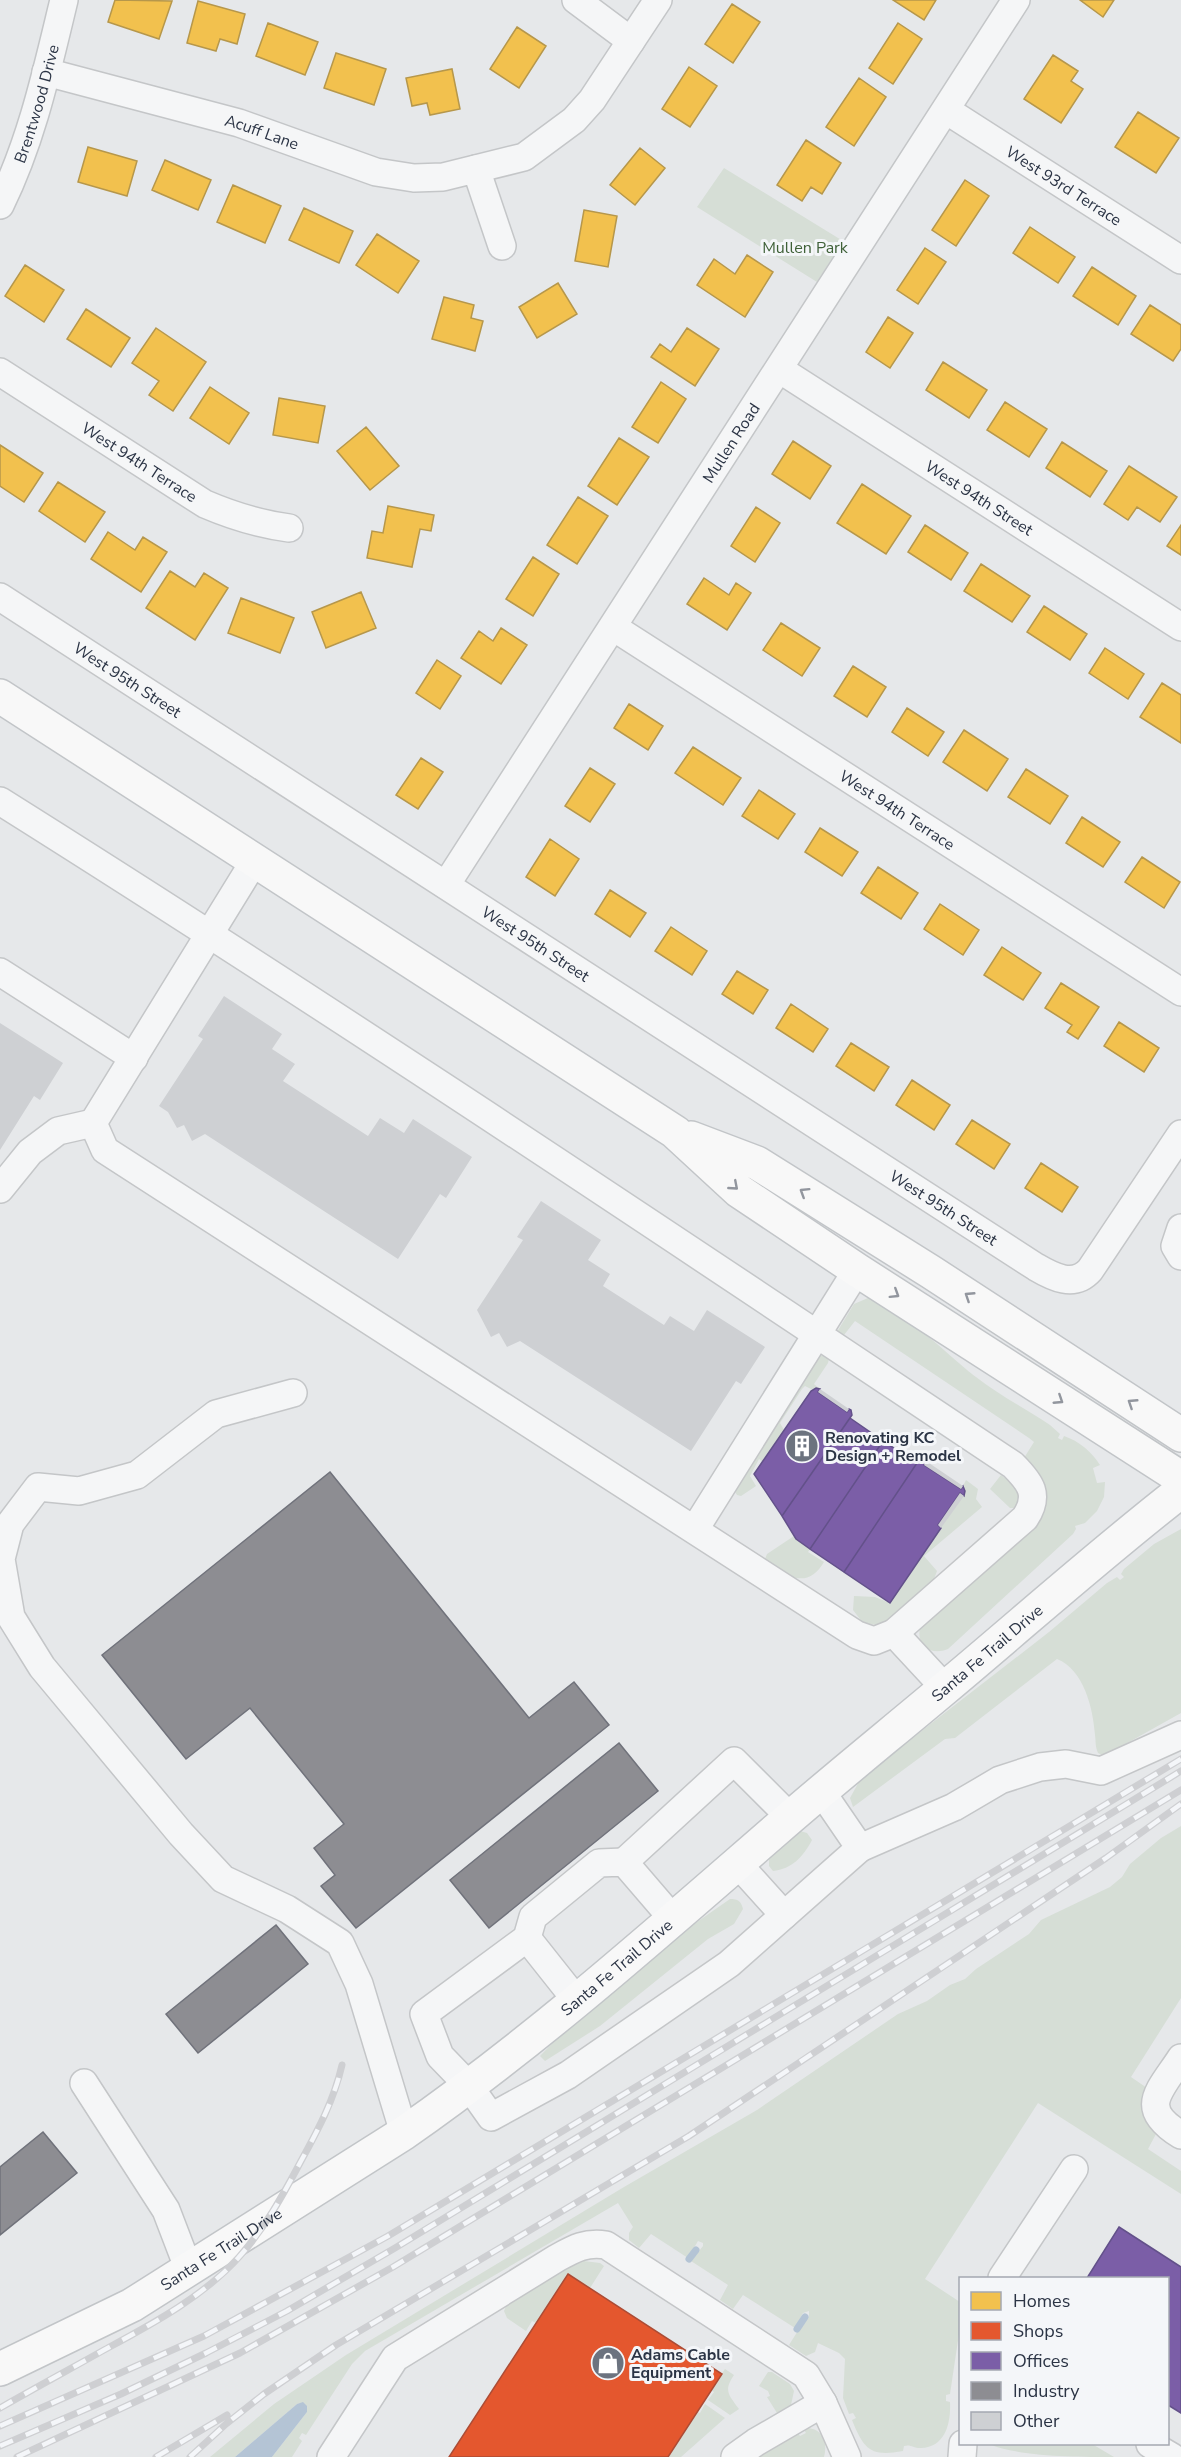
<svg xmlns="http://www.w3.org/2000/svg" width="1181" height="2457" font-family="'Nunito Sans',sans-serif">
  <style>
    .green { fill: #d6ded6 }
    .water { fill: #b4c4d5 }
    .homes { fill: #f2c14e; stroke: #b6974b; stroke-width: 1.5 }
    .shops { fill: #e4572e; stroke: #ac4c35; stroke-width: 1.5 }
    .offices { fill: #7b5ea7; stroke: #63518a; stroke-width: 1.5 }
    .industry { fill: #8d8d92; stroke: #70727b; stroke-width: 1.5 }
    .lines { fill: none; stroke-linecap: round; stroke-linejoin: round }
    .stream { stroke: #b4c4d5; stroke-width: 7 }
    .building { fill: #ced0d3 }
    .minor-casing { stroke: #c4c6c8; stroke-width: 30 }
    .major-casing { stroke: #c2c5c8; stroke-width: 36 }
    .minor { stroke: #f5f6f7; stroke-width: 27 }
    .major { stroke: #f8f8f8; stroke-width: 33 }
    .rail-casing { stroke: #cecfd2; stroke-width: 7 }
    .rail { stroke: #f4f6f9; stroke-width: 4.5; stroke-dasharray: 14; stroke-linecap: butt }
    .oneway { stroke: #92969e }
    .labels { text-anchor: middle; stroke-width: 6; stroke-linejoin: round; paint-order: stroke }
    .street-label { font-size: 16px; fill: #2b3445; stroke: #f4f6f9 }
    .park-label { font-size: 16px; fill: #3f6138; stroke: #f4f6f9 }
    .poi-label { font-size: 16px; font-weight: bold; fill: #2b3445; stroke: #f4f6f9; text-anchor: start }
  </style>
  <rect width="100%" height="100%" fill="#e6e8ea"/>
  <!-- green -->
  <path class="green" d="M724 168 843 241 817 282 697 207Z
    M868 1298C893 1300 953 1360 976 1377 999 1395 1026 1409 1050 1425L1060 1434 1058 1438 1062 1440 1064 1436C1079 1441 1092 1452 1100 1465L1093 1468 1097 1483 1105 1482 1104 1497 1097 1511 1085 1523 1075 1526 1076 1529 1073 1534 948 1649C931 1656 916 1646 920 1628L1035 1526C1055 1499 1045 1480 1024 1458L1034 1442 1029 1438 855 1321 844 1335 837 1332 854 1304Z
    M824 1355 829 1359 828 1363 814 1384 820 1389 813 1390 805 1386 802 1389 780 1423 784 1430 763 1462 759 1459 750 1476 756 1486 741 1496 737 1495 734 1490 820 1356Z
    M1001 1475 1018 1488 1020 1500 1015 1508H1010L990 1489Z
    M966 1480 978 1489 976 1499 982 1507 924 1556 937 1571 934 1579 885 1622 878 1625 863 1623 853 1610 854 1596 875 1597 890 1603 941 1529 938 1525 965 1494 963 1486Z
    M1181 1529V1713L1104 1756 1098 1753C1095 1746 1096 1742 1095 1735 1093 1708 1084 1670 1057 1659L955 1738 945 1739 853 1807 850 1798 861 1778 1049 1632 1107 1583 1117 1577 1120 1580 1124 1577 1121 1574 1124 1569 1154 1544Z
    M794 1536 810 1549 808 1552 824 1562C812 1582 798 1582 780 1571 775 1567 769 1564 765 1559L767 1554Z
    M1181 1826V1998L1131 2077 1147 2088 1142 2111 1145 2120 1156 2134 1148 2149 1181 2171V2194L1038 2103 925 2279 960 2302V2327L950 2394 946 2395V2401L950 2402C951 2422 946 2447 921 2448 912 2448 911 2444 904 2446L903 2451C871 2457 864 2450 852 2420L856 2418 853 2413 849 2414 843 2398 845 2359 839 2353 818 2343 815 2352 806 2356 789 2345 806 2318 809 2317V2311L803 2313 795 2328 743 2295 733 2309 720 2300 728 2285 691 2261 703 2246V2243L698 2241 688 2258 651 2234 639 2248 629 2240V2233L633 2227 618 2203 365 2351 352 2364 306 2435 302 2433 299 2438 302 2441 292 2457H272L307 2412 303 2403 297 2404 235 2457H210L274 2404 346 2355 624 2187 757 2110 898 2014 927 2001 950 1985 965 1979 976 1969 1029 1934 1041 1920 1110 1887 1122 1877 1130 1864 1161 1838Z
    M800 1831 807 1833 812 1840C803 1857 792 1869 773 1871L769 1866V1859Z
    M730 1899C738 1899 741 1901 743 1909L734 1924 708 1939 600 2026 545 2061 540 2056 563 2032 687 1929Z
    M584 2261 600 2263 604 2266 590 2288 568 2274 536 2323 532 2321 526 2331 507 2318 504 2311 507 2304 568 2267Z
    M725 2369 734 2375C723 2391 729 2395 739 2409L730 2415 708 2400 714 2392 711 2390Z
    M772 2372 790 2384 794 2391 791 2405 777 2413 767 2397 770 2396 768 2391 759 2386 768 2372Z
    M705 2404 725 2418 681 2457H668L698 2412 700 2413Z
    M806 2428C823 2428 828 2443 824 2457H758L798 2433 800 2436 806 2433 804 2430Z
    M989 2444H1092L1114 2457C1077 2457 1019 2457 989 2444Z"/>
  <!-- water -->
  <path class="water" d="M303 2402 307 2406V2412L272 2457H235L297 2404Z"/>
  <!-- homes -->
  <path class="homes" d="M115 0 172 1 159 39 108 22Z
    M893 0H936L924 20Z
    M1080 0H1114L1103 17Z
    M198 1 245 14 237 44 220 39 216 51 187 43Z
    M732 4 760 22 733 63 705 44Z
    M268 23 318 42 305 75 256 56Z
    M898 23 922 39 893 84 869 68Z
    M517 27 546 46 519 88 490 69Z
    M336 53 386 69 374 105 324 88Z
    M1053 55 1078 71 1071 81 1083 89 1061 123 1024 99Z
    M689 67 717 86 690 127 662 109Z
    M452 69 460 109 430 115 427 103 412 106 406 78Z
    M859 78 886 97 854 146 826 127Z
    M1138 112 1179 138 1156 173 1115 147Z
    M806 140 841 163 822 194 811 187 802 201 777 185Z
    M88 147 137 161 127 196 78 182Z
    M640 148 665 168 635 205 610 185Z
    M165 160 211 180 198 210 152 190Z
    M965 180 989 196 956 246 932 230Z
    M233 185 281 206 265 243 217 222Z
    M304 208 353 231 339 263 289 240Z
    M584 210 617 216 608 267 575 261Z
    M1030 227 1075 257 1058 283 1013 253Z
    M377 234 419 261 398 293 356 265Z
    M925 248 946 262 918 304 897 290Z
    M747 255 773 272 745 317 697 285 714 259 735 274Z
    M25 265 64 290 44 322 5 296Z
    M1092 267 1136 296 1118 325 1073 296Z
    M558 283 577 314 537 338 519 307Z
    M444 297 474 305 471 318 483 321 475 351 432 339Z
    M1150 305 1181 325V349L1173 361 1131 334Z
    M86 309 130 338 111 367 67 339Z
    M888 317 913 333 890 368 866 352Z
    M156 328 206 362 173 411 149 395 159 381 132 363Z
    M687 328 719 349 695 386 651 357 660 344 671 352Z
    M943 362 987 390 969 418 926 390Z
    M661 382 686 399 658 443 632 427Z
    M210 387 249 413 229 444 190 418Z
    M279 398 325 406 318 443 273 435Z
    M1005 402 1047 429 1029 457 987 430Z
    M366 427 399 466 370 490 337 451Z
    M619 438 649 457 617 505 588 486Z
    M793 441 831 466 810 499 772 474Z
    M1062 442 1107 471 1090 497 1046 468Z
    M0 445 43 473 24 502 0 486Z
    M1129 466 1177 497 1160 522 1137 507 1128 520 1104 504Z
    M58 482 105 512 85 542 39 511Z
    M862 484 911 516 886 554 837 523Z
    M578 497 608 516 577 564 547 545Z
    M388 506 434 515 431 531 420 529 412 567 367 558 372 531 383 533Z
    M756 507 780 523 755 562 731 546Z
    M925 525 968 553 951 580 908 552Z
    M1181 525V555L1167 546Z
    M108 532 135 550 143 537 167 552 141 592 91 559Z
    M533 557 559 574 533 616 506 599Z
    M981 564 1030 596 1012 622 964 591Z
    M170 571 195 587 204 573 228 588 195 640 146 608Z
    M704 578 729 595 736 583 751 593 727 630 687 604Z
    M361 592 376 628 326 648 312 612Z
    M241 598 294 618 280 653 228 633Z
    M1044 606 1087 634 1070 660 1027 632Z
    M781 623 820 648 802 676 763 650Z
    M501 628 527 645 501 684 461 658 479 631 493 641Z
    M1105 648 1144 674 1128 699 1089 673Z
    M437 660 461 676 440 709 416 693Z
    M853 666 886 687 867 717 834 696Z
    M1162 683 1181 695V743L1140 717Z
    M629 704 663 726 648 750 614 728Z
    M907 708 944 732 928 756 892 732Z
    M964 730 1008 759 987 791 943 762Z
    M693 747 741 778 723 805 675 773Z
    M421 758 443 772 418 809 396 795Z
    M590 768 615 784 590 822 565 806Z
    M1026 769 1068 796 1050 824 1008 797Z
    M759 790 795 814 778 839 742 816Z
    M1082 817 1120 842 1103 867 1066 843Z
    M820 828 858 852 842 876 805 852Z
    M550 839 579 859 555 896 526 877Z
    M1142 857 1180 882 1164 908 1125 882Z
    M878 867 918 893 901 919 861 893Z
    M610 890 646 913 630 937 595 914Z
    M940 904 979 930 963 955 924 929Z
    M671 927 707 951 692 975 655 951Z
    M1002 947 1041 973 1023 1000 984 975Z
    M737 971 768 990 753 1014 722 994Z
    M1061 983 1099 1007 1078 1039 1067 1032 1072 1025 1045 1008Z
    M791 1004 828 1029 813 1052 776 1028Z
    M1119 1022 1159 1048 1144 1072 1104 1046Z
    M851 1043 889 1067 874 1091 836 1066Z
    M912 1080 950 1105 934 1130 896 1105Z
    M972 1120 1010 1144 994 1169 956 1144Z
    M1041 1163 1078 1187 1062 1212 1025 1188Z"/>
  <!-- shops -->
  <path class="shops" d="M568 2274 722 2374 668 2457H449Z"/>
  <!-- offices -->
  <path class="offices" d="M816 1388 820 1389 818 1392 847 1412 849 1409 851 1410 852 1415 782 1516 754 1474 811 1391Z
    M850 1418 883 1441 810 1549 796 1539 782 1516Z
    M883 1441 917 1463 844 1572 810 1549Z
    M919 1460 926 1461 924 1465 961 1489 963 1486 965 1491 964 1496 960 1493 938 1525 941 1528 890 1603 844 1572Z
    M1119 2227 1181 2267V2413L1168 2405V2278H1087Z"/>
  <!-- industry -->
  <path class="industry" d="M330 1472 529 1718 574 1682 609 1725 356 1928 321 1886 335 1875 314 1848 344 1824 250 1708 186 1759 102 1655Z
    M619 1743 658 1791 489 1928 450 1880Z
    M276 1925 308 1964 198 2053 166 2014Z
    M43 2132 77 2173 0 2235V2167Z"/>
  <g class="lines">
    <!-- stream -->
    <path class="stream" d="M689 2259 696 2250
      M797 2329 805 2317"/>
  </g>
  <!-- building -->
  <path class="building" d="M224 996 282 1034 272 1049 295 1064 283 1081 368 1136 380 1118 404 1133 413 1119 472 1157 446 1198 440 1194 398 1259 205 1134 192 1141 184 1125 177 1128 168 1112 159 1106 203 1039 198 1036Z
    M0 1023 63 1063 40 1100 34 1096 0 1150Z
    M541 1201 601 1240 588 1260 610 1274 603 1286 664 1325 670 1316 694 1331 707 1310 765 1347 741 1384 736 1381 691 1451 520 1341 507 1347 499 1333 491 1337 477 1310 523 1240 517 1237Z
    M820 1389 849 1409 847 1412 818 1392Z
    M926 1461 963 1486 961 1489 924 1465Z
    M960 1493 964 1496 941 1528 938 1525Z"/>
  <g class="lines">
    <defs>
      <g id="minor">
        <path d="M576 0 631 41"/>
        <path id="s1" d="M46 72 239 123 376 172 414 178 443 177 524 157 574 120 592 100 658 0"/>
        <path id="s2" d="M946 110 1181 260"/>
        <path d="M476 169 502 246"/>
        <path id="s3" d="M0 205C32 140 47 70 64 0"/>
        <path id="s4" d="M779 369 1181 627"/>
        <path id="s5" d="M0 372 205 504C233 516 259 524 289 528"/>
        <path id="s6" d="M0 597 1036 1267C1053 1277 1074 1288 1090 1270L1181 1134"/>
        <path id="s7" d="M613 627 1181 992"/>
        <path d="M0 801C342 1016 677 1241 1013 1465 1031 1483 1040 1495 1025 1518L894 1633 874 1641 857 1635 105 1150 93 1123 58 1131 30 1152 0 1189"/>
        <path id="s8" d="M446 885 1016 0"/>
        <path d="M0 972 134 1058"/>
        <path d="M93 1123 255 860"/>
        <path d="M1181 1228 1175 1246 1181 1256"/>
        <path d="M293 1393 216 1414 137 1475 79 1491 38 1487 10 1524 1 1559 11 1617 42 1667 181 1834 223 1879 287 1909 340 1943 359 1984 404 2133"/>
        <path d="M695 1529 857 1270"/>
        <path d="M894 1633 945 1688"/>
        <path d="M860 1848 954 1807 1000 1780 1040 1767 1066 1764 1101 1771 1181 1735"/>
        <path d="M624 1862 734 1761 790 1817"/>
        <path d="M737 1863 784 1915"/>
        <path d="M673 1919 624 1862 599 1863 533 1917 527 1938 424 2014 440 2056 469 2086 491 2117 568 2075 729 1964 860 1848 821 1791"/>
        <path d="M527 1938 577 2001"/>
        <path d="M1181 2058C1159 2092 1137 2108 1181 2135"/>
        <path d="M84 2083 166 2210 189 2270"/>
        <path d="M1002 2278 1074 2169"/>
        <path d="M1150 2444 1172 2457"/>
        <path d="M331 2457 395 2358 557 2258C575 2248 586 2242 606 2245L806 2375 823 2403"/>
        <path d="M735 2457 756 2442 823 2403 847 2457"/>
        <path d="M962 2457 963 2444"/>
      </g>
      <g id="major">
        <path d="M0 696 675 1132 739 1191 857 1270 1181 1478"/>
        <path d="M691 1138 757 1163 931 1272 1181 1435"/>
        <path id="s9" d="M0 2369 132 2305 404 2133C536 2041 656 1934 777 1829 832 1781 888 1736 944 1689 1023 1623 1100 1554 1181 1491"/>
      </g>
    </defs>
    <!-- minor casing -->
    <use href="#minor" class="minor-casing"/>
    <!-- major casing -->
    <use href="#major" class="major-casing"/>
    <!-- minor -->
    <use href="#minor" class="minor"/>
    <!-- major -->
    <use href="#major" class="major"/>
    <defs>
      <path id="rail" d="M0 2408C35 2388 70 2369 104 2350 152 2324 203 2297 239 2257 265 2228 283 2195 301 2161 318 2130 334 2100 342 2065
        M0 2426 204 2336 388 2236 1181 1759
        M0 2446 121 2394 206 2353 287 2311 395 2248 1181 1771
        M17 2457 240 2353 393 2267 1181 1790
        M156 2457 227 2415
        M190 2457 226 2424 264 2394 336 2345 689 2136 1106 1858 1181 1804"/>
    </defs>
    <!-- rail casing -->
    <use href="#rail" class="rail-casing"/>
    <!-- rail -->
    <use href="#rail" class="rail"/>
  </g>
  <!-- one-way arrows -->
  <defs><path id="oneway-chevron" d="M-2-3.5L2.5 0L-2 3.5" fill="none" stroke-width="1.6" stroke-linecap="round" stroke-linejoin="round" transform="scale(1.5)"/></defs>
  <g class="oneway">
    <use href="#oneway-chevron" transform="translate(734 1186) rotate(41)"/>
    <use href="#oneway-chevron" transform="translate(804 1192) rotate(-148)"/>
    <use href="#oneway-chevron" transform="translate(895 1294) rotate(32)"/>
    <use href="#oneway-chevron" transform="translate(969 1296) rotate(-147)"/>
    <use href="#oneway-chevron" transform="translate(1059 1400) rotate(33)"/>
    <use href="#oneway-chevron" transform="translate(1132 1403) rotate(-147)"/>
  </g>
  <!-- icons -->
  <defs>
    <symbol id="building-disc" viewBox="-11 -11 22 22"><circle r="9.5" fill="#6c737f" stroke="#f4f6f9"/><path d="M-4-6H4V6H1V3H-1V6H-4ZM-2.5-4.3h1.7v1.8h-1.7ZM.8-4.3h1.7v1.8H.8ZM-2.5-1h1.7V.8h-1.7ZM.8-1h1.7V.8H.8Z" fill="#fff"/></symbol>
    <symbol id="shop-disc" viewBox="-11 -11 22 22"><circle r="9.5" fill="#6c737f" stroke="#f4f6f9"/><path d="M-5-2.5h2.3a2.7 3.5 0 0 1 5.4 0H5L5.5 6h-11ZM-1.5-2.5h3a1.5 2.3 0 0 0-3 0Z" fill="#fff"/></symbol>
  </defs>
  <g fill-rule="evenodd">
    <use href="#building-disc" x="783" y="1427" width="38" height="38"/>
    <use href="#shop-disc" x="589" y="2344" width="38" height="38"/>
  </g>
  <g class="labels">
    <!-- street labels -->
    <g class="street-label">
      <text dy="6" stroke="none"><textPath href="#s3" startOffset="108">Brentwood Drive</textPath></text>
      <text dy="6" stroke="none"><textPath href="#s1" startOffset="224">Acuff Lane</textPath></text>
      <text dy="6" stroke="none"><textPath href="#s2" startOffset="140">West 93rd Terrace</textPath></text>
      <text dy="6" stroke="none"><textPath href="#s8" startOffset="526">Mullen Road</textPath></text>
      <text dy="6" stroke="none"><textPath href="#s5" startOffset="166">West 94th Terrace</textPath></text>
      <text dy="6" stroke="none"><textPath href="#s4" startOffset="238">West 94th Street</textPath></text>
      <text dy="6" stroke="none"><textPath href="#s6" startOffset="152">West 95th Street</textPath></text>
      <text dy="6" stroke="none"><textPath href="#s7" startOffset="338">West 94th Terrace</textPath></text>
      <text dy="6" stroke="none"><textPath href="#s6" startOffset="638">West 95th Street</textPath></text>
      <text dy="6" stroke="none"><textPath href="#s6" startOffset="1124">West 95th Street</textPath></text>
      <text dy="6" stroke="none"><textPath href="#s9" startOffset="1224">Santa Fe Trail Drive</textPath></text>
      <text dy="6" stroke="none"><textPath href="#s9" startOffset="738">Santa Fe Trail Drive</textPath></text>
      <text dy="6" stroke="none"><textPath href="#s9" startOffset="252">Santa Fe Trail Drive</textPath></text>
    </g>
    <!-- park labels -->
    <g class="park-label">
      <text x="805" y="253">Mullen Park</text>
    </g>
    <!-- poi labels -->
    <g class="poi-label">
      <text x="825" y="1443">Renovating KC<tspan x="825" dy="18">Design + Remodel</tspan></text>
      <text x="631" y="2360">Adams Cable<tspan x="631" dy="18">Equipment</tspan></text>
    </g>
  </g>
  <!-- legend -->
  <rect x="959" y="2277" width="210" height="168" fill="#f4f6f9" stroke="#a4a8b1" stroke-width="1.5"/>
  <rect x="971" y="2292" width="30" height="18" fill="#f2c14e" stroke="#a4a8b1" stroke-width="1.5"/>
  <text x="1013" y="2307" font-size="18" fill="#2b3445">Homes</text>
  <rect x="971" y="2322" width="30" height="18" fill="#e4572e" stroke="#a4a8b1" stroke-width="1.5"/>
  <text x="1013" y="2337" font-size="18" fill="#2b3445">Shops</text>
  <rect x="971" y="2352" width="30" height="18" fill="#7b5ea7" stroke="#a4a8b1" stroke-width="1.5"/>
  <text x="1013" y="2367" font-size="18" fill="#2b3445">Offices</text>
  <rect x="971" y="2382" width="30" height="18" fill="#8d8d92" stroke="#a4a8b1" stroke-width="1.5"/>
  <text x="1013" y="2397" font-size="18" fill="#2b3445">Industry</text>
  <rect x="971" y="2412" width="30" height="18" fill="#ced0d3" stroke="#a4a8b1" stroke-width="1.5"/>
  <text x="1013" y="2427" font-size="18" fill="#2b3445">Other</text>
</svg>
